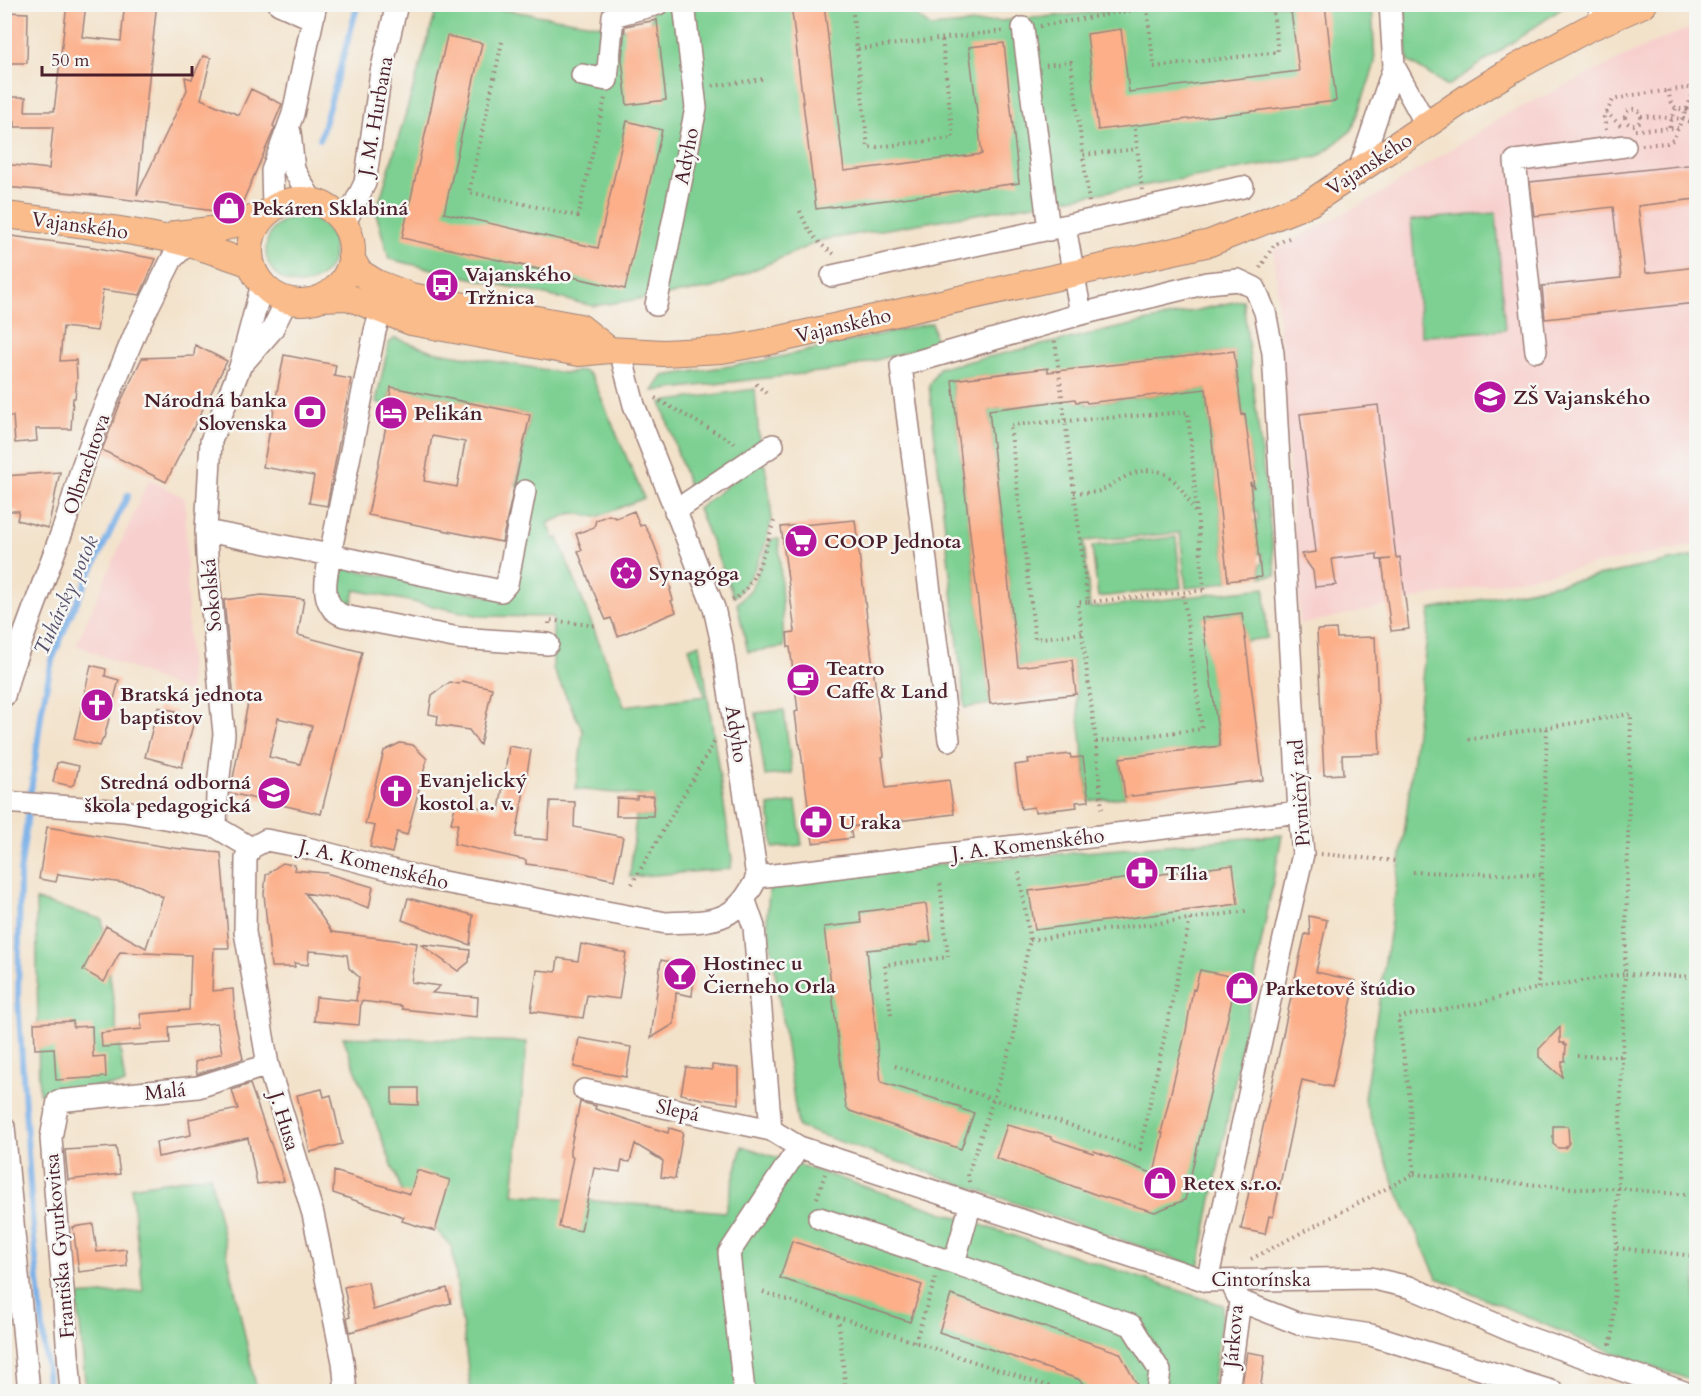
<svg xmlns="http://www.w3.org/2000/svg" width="1701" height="1396" font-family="Cardo,serif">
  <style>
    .built { fill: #f7d0cd }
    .green { fill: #7dd092; stroke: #64785e; stroke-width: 1.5 }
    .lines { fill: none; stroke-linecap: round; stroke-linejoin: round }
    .stream { stroke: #79b0e8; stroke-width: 6 }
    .building { fill: #fcaf89; fill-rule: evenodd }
    .minor-casing { stroke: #9e807a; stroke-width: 24 }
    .major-casing { stroke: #9e807a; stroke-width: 28 }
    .path { stroke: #9e807a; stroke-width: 4; stroke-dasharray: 1.5 4.5; stroke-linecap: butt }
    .minor { stroke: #fff; stroke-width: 21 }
    .major { stroke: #f9bc8a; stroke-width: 26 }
    .labels { text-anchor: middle; stroke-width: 5; stroke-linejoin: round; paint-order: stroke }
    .street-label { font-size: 20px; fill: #4a1f2b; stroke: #f6f6f2 }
    .poi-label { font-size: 20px; font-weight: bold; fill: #4a1f2b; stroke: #f6f6f2; text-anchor: start }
    .water-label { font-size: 21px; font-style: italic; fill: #5a526d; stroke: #f6f6f2 }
  </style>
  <rect width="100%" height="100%" fill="#f6f6f2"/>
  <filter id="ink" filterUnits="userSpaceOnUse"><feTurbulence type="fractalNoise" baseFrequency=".0167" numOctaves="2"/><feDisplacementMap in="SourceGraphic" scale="12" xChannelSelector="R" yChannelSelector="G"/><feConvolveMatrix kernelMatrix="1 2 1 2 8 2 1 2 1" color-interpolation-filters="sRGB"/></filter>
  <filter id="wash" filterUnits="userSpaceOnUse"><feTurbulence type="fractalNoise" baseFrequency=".008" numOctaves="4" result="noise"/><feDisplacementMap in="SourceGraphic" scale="24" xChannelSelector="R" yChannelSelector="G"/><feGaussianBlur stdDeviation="1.35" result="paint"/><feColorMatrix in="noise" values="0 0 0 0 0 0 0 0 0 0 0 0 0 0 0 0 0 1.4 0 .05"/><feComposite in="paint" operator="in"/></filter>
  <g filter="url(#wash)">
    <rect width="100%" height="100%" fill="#f3e2ca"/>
    <!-- built -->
    <path class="built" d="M1696 26V545L1425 597 1300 625 1274 250 1375 197 1505 115 1659 40Z
      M149 479 185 498 190 693 76 645Z"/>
    <!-- green -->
    <path class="green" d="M653 4 903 5 931 27 1131 9V5H1372L1375 64 1352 130 1319 156 822 240 713 288 593 306 389 259 376 213 438 5H473L649 33Z
      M1405 5V4L1567 5 1448 86 1408 61Z
      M1496 213 1505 330 1421 336 1411 220Z
      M266 250a34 34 0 1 1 68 0a34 34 0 1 1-68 0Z
      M1243 300 1276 575 1261 577 1260 564 1263 563 1262 554H1258L1254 521 1258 520 1257 511H1253L1249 478 1253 477 1249 447 1243 424 1246 423 1245 415H1242L1239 393H1236L1238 382 1234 351 1072 370 1076 402 1086 401 1087 405 1096 404V402L1206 389 1228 581 1207 586 1186 588 1180 533 1084 541 1090 608 1265 588 1267 638 1245 641 1242 613 1203 618 1220 746 1120 759 1125 797 1089 801 1072 661 1018 667 989 410 1052 402 1048 369 952 380 990 704 965 708 929 385 939 368Z
      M932 323 936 343 845 369 653 391 663 376 757 362Z
      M395 338 432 351 564 373C580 374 583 363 594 381L644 498 597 517 572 513 548 523 554 539 558 538 624 706 705 696 689 648 700 644 732 859 731 867 728 869 630 877 636 816H653L654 797 576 789 583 731 553 669V617L481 616 355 590 352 604C333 598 341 584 344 568L510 600 531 489 516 486 530 415 391 388 388 405 376 402 389 343Z
      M755 389 759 441 698 487H689L661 402Z
      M761 462 765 465C767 481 773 506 771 521 768 542 751 584 734 597L698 509 753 465Z
      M1176 537 1181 588 1098 597 1092 546Z
      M771 539H779L784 647 748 652 737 604 751 589Z
      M1696 556V1382L1590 1344 1437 1278 1395 1186 1364 1100 1404 835 1430 610Z
      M784 710 792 773 765 776 756 713Z
      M796 802 802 845 773 848 769 806Z
      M1282 835 1199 1267 798 1127 767 917 770 879Z
      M36 900 102 919 125 1084 39 1093Z
      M343 1037 527 1042 513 1194 725 1212 742 1146 1223 1305 1212 1391H471L452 1247 403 1194Z
      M210 1175 257 1391H86L77 1296 143 1291 131 1187Z"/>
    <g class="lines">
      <!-- stream -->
      <path class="stream" d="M320 139 358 4
        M49 1392 33 1229 18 999 20 873 42 708 52 660 70 616 128 495"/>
    </g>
    <g id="blocks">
      <!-- building -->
      <path class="building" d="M67 4H86L82 37 121 41 124 10H129L130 4H154L156 11 137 195 187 90 185 77 192 79 203 56 211 58 201 99 239 115 251 89 282 104 273 126 275 127 272 134 241 206 222 212 86 194 4 187V164L49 169 53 127H15V122H4V97H26L25 111H54Z
        M791 4H824L844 171 982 154 969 47 1004 43 1019 183 816 209Z
        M1290 4H1325L1336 101 1098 130 1087 34 1121 29 1129 92 1299 71Z
        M4 12 28 13 27 63H4Z
        M657 20 666 100 627 105 622 59 625 26Z
        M447 36 482 43 444 213 598 248 627 121 662 130 625 289 402 238Z
        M1696 164V199L1638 206 1646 273 1696 267V303L1545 319 1542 286 1621 278 1613 207 1534 216 1530 182Z
        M4 235 93 247 156 259 140 295 103 290 97 331 63 327 60 361 76 360 77 379 75 398H73L71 429H36L37 441 15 443 13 416 4 417Z
        M195 345 227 361 166 482 102 450 122 399 142 358 194 356Z
        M1234 351 1242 415 1245 414 1254 488 1250 482 1261 577 1228 581 1206 389 1087 403 1086 401 1076 402 1075 399 989 410 1018 667 1072 660 1076 694 990 704 952 380 1048 368V372Z
        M284 355 336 365 334 376 351 379 327 506 309 503 314 476 263 467Z
        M391 387 530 415 502 542 368 515 388 416ZM432 436 465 442 457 487 424 481Z
        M1378 405 1396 558 1400 557 1409 629 1391 631 1382 560 1391 559 1377 560V554L1332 559 1336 585 1315 587 1313 571 1301 554 1316 552 1300 414Z
        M60 472 48 528 17 520 19 511H4V476Z
        M634 511 640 526 644 524 652 539 671 589 670 590 673 600 671 601 676 612 618 636 611 618 606 620 591 586 578 551 582 550 576 534 594 527 596 520 609 515 616 518Z
        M855 520 884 756 882 757 886 788 949 780 954 814 850 827 852 838 813 843 800 744H799L795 712 798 711 790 647H788L787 633 795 632 781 527Z
        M262 595 304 599 298 635 362 652 321 814 230 793 248 703 234 700 224 600ZM278 718 312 726 300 764 269 757Z
        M1242 613 1263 780 1125 797 1120 758 1220 746 1202 618Z
        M1336 629 1337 638 1375 637 1380 754 1342 755 1343 774 1324 775 1317 630Z
        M91 665 106 669 105 676 119 680 104 738H103L100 746 74 739Z
        M462 681 492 688 480 745 469 730 437 725 438 716 429 714 432 695 450 682 459 684Z
        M158 707 176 711 175 717 194 721 182 767 145 757Z
        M400 743 413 745 427 759 407 835 397 832 392 853 370 847 375 826 365 824 384 751Z
        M509 746 531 750 516 837 548 840 550 801 575 802 574 827 623 837 614 880 571 870 526 864V860L454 844 458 824 451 823 456 803 499 811Z
        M1070 754 1071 758 1083 757 1089 801 1076 802 1077 807 1035 812 1034 807 1021 809 1015 765 1029 763 1028 759Z
        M61 762 79 766 75 783 71 786 53 782 57 763Z
        M637 796H654L653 816H616L617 798 637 799Z
        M47 827 173 848 221 853 229 948H214L212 991 233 989 235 1022 243 1059 197 1074 195 1062 222 1053 217 1023 169 1027 170 1043 102 1047 101 1033 142 1029 140 1014 189 1010 191 955 120 952 104 982 83 970 106 926 146 948 163 897 138 885 58 874 56 882 39 879Z
        M282 863 295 865 294 870 326 873 373 887 369 908 347 900 305 893 332 932 417 943 411 982 440 986 432 993 478 997 477 1017 402 1009V1006L361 1001 359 1025 314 1021 316 997 358 1001H356L359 977 349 968 347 955 325 952 309 951 308 965 294 963 295 967H271L264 894 266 875Z
        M1233 865 1238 904 1035 930 1029 891Z
        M408 898 473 915 470 945 402 920Z
        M926 904 931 941 918 943V945L867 950 881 1082 961 1107 960 1109 974 1113 961 1149 850 1111 846 1107 824 927 861 923 860 912Z
        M1309 916 1327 920 1316 972 1356 981 1332 1087 1302 1080 1273 1217 1269 1216 1265 1234 1241 1229 1299 960 1305 934 1310 935Z
        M420 944 470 950 469 962 458 971Z
        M581 944 626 953 619 999 587 995 583 1018 531 1011 537 970 556 972 558 958 578 961Z
        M661 960 695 967 692 996 676 993 674 1024 651 1038Z
        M1200 970 1234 977 1231 995H1233L1185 1200 1155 1212 1097 1195 996 1158 1007 1125 1051 1137V1139L1093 1153 1094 1151 1154 1174 1163 1133H1161L1186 1031 1193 989 1195 990Z
        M73 1021V1027L92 1026 93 1057 105 1056 106 1077 56 1080 54 1048 35 1049 34 1023Z
        M1560 1027V1043H1564V1045H1566L1565 1061H1562V1077L1539 1057V1049Z
        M579 1038 631 1047 626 1077 574 1067Z
        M712 1065 739 1068V1104L702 1099 681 1094 686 1067 712 1070Z
        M250 1084 284 1181 257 1184 248 1138 158 1157 156 1142 191 1135 189 1119 238 1109 232 1090Z
        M392 1088H418V1105L392 1104Z
        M322 1089 324 1097 331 1095 342 1144 310 1152 297 1095Z
        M580 1102 596 1106 595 1109 668 1133 669 1128 683 1132 675 1179 661 1177 663 1161 635 1144 630 1162 622 1161 620 1172 594 1168 581 1231 559 1227 573 1157 570 1156V1150Z
        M1553 1126H1568L1569 1143 1565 1148H1558L1553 1144Z
        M116 1147 120 1174 68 1180 65 1150Z
        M417 1170 450 1180 435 1231 402 1221 404 1217 333 1193 334 1171 410 1194Z
        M93 1224 97 1252 126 1249 127 1266 79 1272 73 1227Z
        M792 1241 922 1285 910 1322 780 1278Z
        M368 1282 373 1310 447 1288 451 1303 350 1332 347 1318 350 1317 344 1287Z
        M951 1295 1120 1353 1141 1392H1093L1078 1379 939 1332Z
        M1247 1352 1265 1355 1260 1392H1241Z"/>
    </g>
  </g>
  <g filter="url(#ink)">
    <use href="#blocks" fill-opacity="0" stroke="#9e807a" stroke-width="1.5"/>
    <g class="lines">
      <defs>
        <path id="minor" d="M279 4 313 19
          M1390 4 1394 66 1427 126
          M1599 4 1601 22
          M1023 28 1049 230
          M582 75 607 80 613 16 658 4
          M290 132 294 170 312 201
          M1359 170 1394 66
          M273 208 272 171 293 114 316 4
          M344 225 365 183 381 72 397 4
          M1065 227 1081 314
          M832 276 1243 187
          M656 305 696 108 684 4
          M1536 351 1515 161 1625 146
          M244 362 272 330 287 300
          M525 491 507 584 501 591 330 555C326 577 318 606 344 616L459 638 548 644
          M675 511 773 445
          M206 531 330 555 375 331 381 311
          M4 696 10 673 67 518 81 470 99 420 136 331 172 259 181 250 191 244
          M949 740 901 366 1081 314 1207 283 1238 280 1255 288 1265 312 1273 353 1299 812 1303 854 1207 1281
          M4 802 124 811 216 827 251 848 266 840 303 847 427 879 666 923C713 921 736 924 757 877L722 644 714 608 634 405 620 351
          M216 827 217 794 224 734 207 557 206 531 211 441 240 367 262 284
          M251 848 246 858 245 932 268 1065 313 1214 343 1362 346 1392
          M757 877 1299 812
          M745 901 754 927 771 1130
          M584 1090 771 1130 799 1147 1207 1281 1370 1278 1409 1287 1521 1335 1684 1392
          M4 1127 29 1392
          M971 1203 954 1263 1131 1325 1160 1371 1157 1392
          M819 1218 954 1263
          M1240 1301 1299 1324 1371 1335 1554 1392
          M71 1392 51 1138 58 1101 198 1087 268 1065
          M744 1392 729 1253 799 1147
          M1228 1392 1240 1301 1234 1289"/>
        <path id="major" d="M250 251a51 51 0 1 1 102 0a51 51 0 1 1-102 0Z
          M4 215C55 221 105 226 154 236 188 242 219 253 251 264
          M176 234 219 229 266 214
          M351 257 359 272 377 283 411 296 580 327 609 350
          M321 298 348 297 411 322 579 353 609 350 663 353 722 350 762 343 1210 243 1310 203 1471 95 1515 68 1587 29 1644 4"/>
      </defs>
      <!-- minor casing -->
      <use href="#minor" class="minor-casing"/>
      <!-- major casing -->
      <use href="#major" class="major-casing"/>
      <!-- path -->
      <path class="path" d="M849 4 852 6 857 49 1003 31
        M1147 8 1169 4
        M1040 26 1147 8 1154 67 1278 52 1272 4
        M502 42 469 192 578 216 605 98
        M857 49 868 148 953 138 942 39
        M1046 65 1071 62 1083 155
        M713 86 763 79
        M1668 90 1671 103 1676 108
        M1625 117a8 8 0 1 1 16 0a8 8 0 1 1-16 0Z
        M1606 112 1621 126
        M1641 116 1684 119 1696 125
        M1669 127 1676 108 1693 112 1694 116 1691 123
        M1135 129 1142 190
        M1606 130 1604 117 1613 100 1633 95 1696 87
        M1635 130 1678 128
        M1642 145 1667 143 1673 140 1696 87
        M1089 202 1083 155 1137 149
        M800 211C808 231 817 244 836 255
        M1260 268 1274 245 1291 237
        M1055 341 1088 602H1078L1096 742 1102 811
        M756 384 766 393
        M655 398 738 445
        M1074 492C1106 495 1102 488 1127 476 1166 458 1181 485 1197 516
        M732 600C756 590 767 542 775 518
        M1088 602 1207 590
        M549 624V620L598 626
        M1082 633 1035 639 1010 425 1188 412 1204 590
        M1096 742 1202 729 1183 592
        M1321 854 1395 861
        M1413 872 1541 875
        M632 884 716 739
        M1030 940 1248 911
        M1538 988 1547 727
        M891 1015 885 965 948 957 940 883
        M1577 1056H1623
        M895 1066 1140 1149 1190 919
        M1414 1174 1583 1189 1618 1188 1696 1196
        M969 1182 968 1174 1014 1037 1018 991 1030 940 1019 872
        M817 1198 825 1174
        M1617 1248 1696 1256
        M1251 1259 1414 1174 1409 1092 1398 1017 1475 1004 1538 988 1625 974 1631 714 1467 740
        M763 1292 1066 1392
        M838 1317 846 1392
        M915 1342 936 1277
        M1610 1345 1613 1333 1625 974 1696 977"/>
      <!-- minor -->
      <use href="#minor" class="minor"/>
      <!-- major -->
      <use href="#major" class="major"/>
    </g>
  </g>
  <!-- icons -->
  <defs>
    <symbol id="shop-disc" viewBox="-11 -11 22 22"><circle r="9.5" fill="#b5179e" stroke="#f6f6f2"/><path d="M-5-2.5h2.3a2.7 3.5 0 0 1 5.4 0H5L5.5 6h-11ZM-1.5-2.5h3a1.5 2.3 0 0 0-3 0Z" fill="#fff"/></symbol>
    <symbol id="bus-disc" viewBox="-11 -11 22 22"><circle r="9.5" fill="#b5179e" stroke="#f6f6f2"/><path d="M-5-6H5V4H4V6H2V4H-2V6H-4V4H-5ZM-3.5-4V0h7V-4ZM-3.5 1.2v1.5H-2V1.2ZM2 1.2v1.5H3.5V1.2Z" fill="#fff"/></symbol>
    <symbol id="school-disc" viewBox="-11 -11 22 22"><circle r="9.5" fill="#b5179e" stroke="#f6f6f2"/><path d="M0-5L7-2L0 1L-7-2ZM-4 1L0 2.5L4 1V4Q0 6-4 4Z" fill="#fff"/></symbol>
    <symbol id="bank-disc" viewBox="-11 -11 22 22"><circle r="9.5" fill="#b5179e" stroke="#f6f6f2"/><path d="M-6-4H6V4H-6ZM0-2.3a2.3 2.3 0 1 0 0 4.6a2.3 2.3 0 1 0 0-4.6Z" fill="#fff"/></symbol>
    <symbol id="hotel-disc" viewBox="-11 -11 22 22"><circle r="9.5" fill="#b5179e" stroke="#f6f6f2"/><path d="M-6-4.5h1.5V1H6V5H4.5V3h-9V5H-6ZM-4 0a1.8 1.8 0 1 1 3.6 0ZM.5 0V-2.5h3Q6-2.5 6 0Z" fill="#fff"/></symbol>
    <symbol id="supermarket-disc" viewBox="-11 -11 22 22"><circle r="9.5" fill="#b5179e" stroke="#f6f6f2"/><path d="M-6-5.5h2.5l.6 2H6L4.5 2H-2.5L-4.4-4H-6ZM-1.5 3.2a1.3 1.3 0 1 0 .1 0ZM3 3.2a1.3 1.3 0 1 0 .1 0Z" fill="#fff"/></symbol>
    <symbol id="synagogue-disc" viewBox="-11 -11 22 22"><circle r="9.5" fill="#b5179e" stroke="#f6f6f2"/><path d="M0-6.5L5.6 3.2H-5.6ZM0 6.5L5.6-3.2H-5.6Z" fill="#fff"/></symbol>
    <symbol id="cafe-disc" viewBox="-11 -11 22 22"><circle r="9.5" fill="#b5179e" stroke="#f6f6f2"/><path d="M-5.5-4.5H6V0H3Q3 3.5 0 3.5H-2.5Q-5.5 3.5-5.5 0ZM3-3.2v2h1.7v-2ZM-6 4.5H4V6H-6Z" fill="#fff"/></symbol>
    <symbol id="church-disc" viewBox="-11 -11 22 22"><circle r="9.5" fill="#b5179e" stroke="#f6f6f2"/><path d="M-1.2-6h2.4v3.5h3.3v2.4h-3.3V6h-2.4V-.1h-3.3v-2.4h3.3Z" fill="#fff"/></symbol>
    <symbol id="pharmacy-disc" viewBox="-11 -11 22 22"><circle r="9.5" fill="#b5179e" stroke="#f6f6f2"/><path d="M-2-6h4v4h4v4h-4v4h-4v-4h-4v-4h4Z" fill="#fff"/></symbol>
    <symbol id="bar-disc" viewBox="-11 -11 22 22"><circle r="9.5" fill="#b5179e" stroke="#f6f6f2"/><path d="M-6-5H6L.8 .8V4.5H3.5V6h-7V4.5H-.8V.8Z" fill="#fff"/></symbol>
  </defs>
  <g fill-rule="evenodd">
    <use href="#shop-disc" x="210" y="189" width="38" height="38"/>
    <use href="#bus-disc" x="423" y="266" width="38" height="38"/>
    <use href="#school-disc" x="1471" y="378" width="38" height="38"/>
    <use href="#bank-disc" x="291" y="393" width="38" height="38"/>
    <use href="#hotel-disc" x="372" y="394" width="38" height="38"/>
    <use href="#supermarket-disc" x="782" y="522" width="38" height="38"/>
    <use href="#synagogue-disc" x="607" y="554" width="38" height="38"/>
    <use href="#cafe-disc" x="784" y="661" width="38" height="38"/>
    <use href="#church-disc" x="78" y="686" width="38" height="38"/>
    <use href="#church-disc" x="377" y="772" width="38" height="38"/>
    <use href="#school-disc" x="255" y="774" width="38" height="38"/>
    <use href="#pharmacy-disc" x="797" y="803" width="38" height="38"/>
    <use href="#pharmacy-disc" x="1123" y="854" width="38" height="38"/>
    <use href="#bar-disc" x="661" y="955" width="38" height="38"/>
    <use href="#shop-disc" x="1223" y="969" width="38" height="38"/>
    <use href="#shop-disc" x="1141" y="1164" width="38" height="38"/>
  </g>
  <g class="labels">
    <!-- street labels -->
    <g class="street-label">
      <text transform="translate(375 116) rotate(-80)" y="7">J. M. Hurbana</text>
      <text transform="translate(686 156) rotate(-79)" y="7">Adyho</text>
      <text transform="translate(1369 164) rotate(-33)" y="7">Vajanského</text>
      <text transform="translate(80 225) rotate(8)" y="7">Vajanského</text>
      <text transform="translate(843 325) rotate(-13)" y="7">Vajanského</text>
      <text transform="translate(86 464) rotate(-71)" y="7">Olbrachtova</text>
      <text transform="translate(211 595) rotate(-95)" y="7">Sokolská</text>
      <text transform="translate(737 734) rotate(81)" y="7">Adyho</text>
      <text transform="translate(1299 793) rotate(-94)" y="7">Pivničný rad</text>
      <text transform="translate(1028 844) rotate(-7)" y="7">J. A. Komenského</text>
      <text transform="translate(374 864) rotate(14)" y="7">J. A. Komenského</text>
      <text transform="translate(165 1091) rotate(-6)" y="7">Malá</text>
      <text transform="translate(678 1110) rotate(12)" y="7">Slepá</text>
      <text transform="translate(285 1121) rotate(73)" y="7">J. Husa</text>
      <text transform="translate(59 1246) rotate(-95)" y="7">Františka Gyurkovitsa</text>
      <text x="1261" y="1286">Cintorínska</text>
      <text transform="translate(1233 1336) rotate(-85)" y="7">Járkova</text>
    </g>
    <!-- poi labels -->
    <g class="poi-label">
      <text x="252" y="215">Pekáren Sklabiná</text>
      <text x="465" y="281">Vajanského<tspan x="465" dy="23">Tržnica</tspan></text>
      <text x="1513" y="404">ZŠ Vajanského</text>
      <text x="287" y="407" text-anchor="end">Národná banka<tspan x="287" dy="23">Slovenska</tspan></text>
      <text x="414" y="420">Pelikán</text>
      <text x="824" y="548">COOP Jednota</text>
      <text x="649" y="580">Synagóga</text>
      <text x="826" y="675">Teatro<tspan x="826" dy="23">Caffe &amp; Land</tspan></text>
      <text x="120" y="701">Bratská jednota<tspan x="120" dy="23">baptistov</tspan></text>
      <text x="419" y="787">Evanjelický<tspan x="419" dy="23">kostol a. v.</tspan></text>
      <text x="251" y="789" text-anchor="end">Stredná odborná<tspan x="251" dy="23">škola pedagogická</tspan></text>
      <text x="839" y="829">U raka</text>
      <text x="1165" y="880">Tília</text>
      <text x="703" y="970">Hostinec u<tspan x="703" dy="23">Čierneho Orla</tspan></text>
      <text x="1265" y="995">Parketové štúdio</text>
      <text x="1183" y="1190">Retex s.r.o.</text>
    </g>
    <!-- water labels -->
    <g class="water-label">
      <text transform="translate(66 595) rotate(-66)" y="7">Tuhársky potok</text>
    </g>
  </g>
  <!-- margin -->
  <rect width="1701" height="1396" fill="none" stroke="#f6f6f2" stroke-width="24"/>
  <!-- scale -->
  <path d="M42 66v9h150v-9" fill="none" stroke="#4a1f2b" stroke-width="3"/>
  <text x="51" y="66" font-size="18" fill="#4a1f2b" stroke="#f6f6f2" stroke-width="4.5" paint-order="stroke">50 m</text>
</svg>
